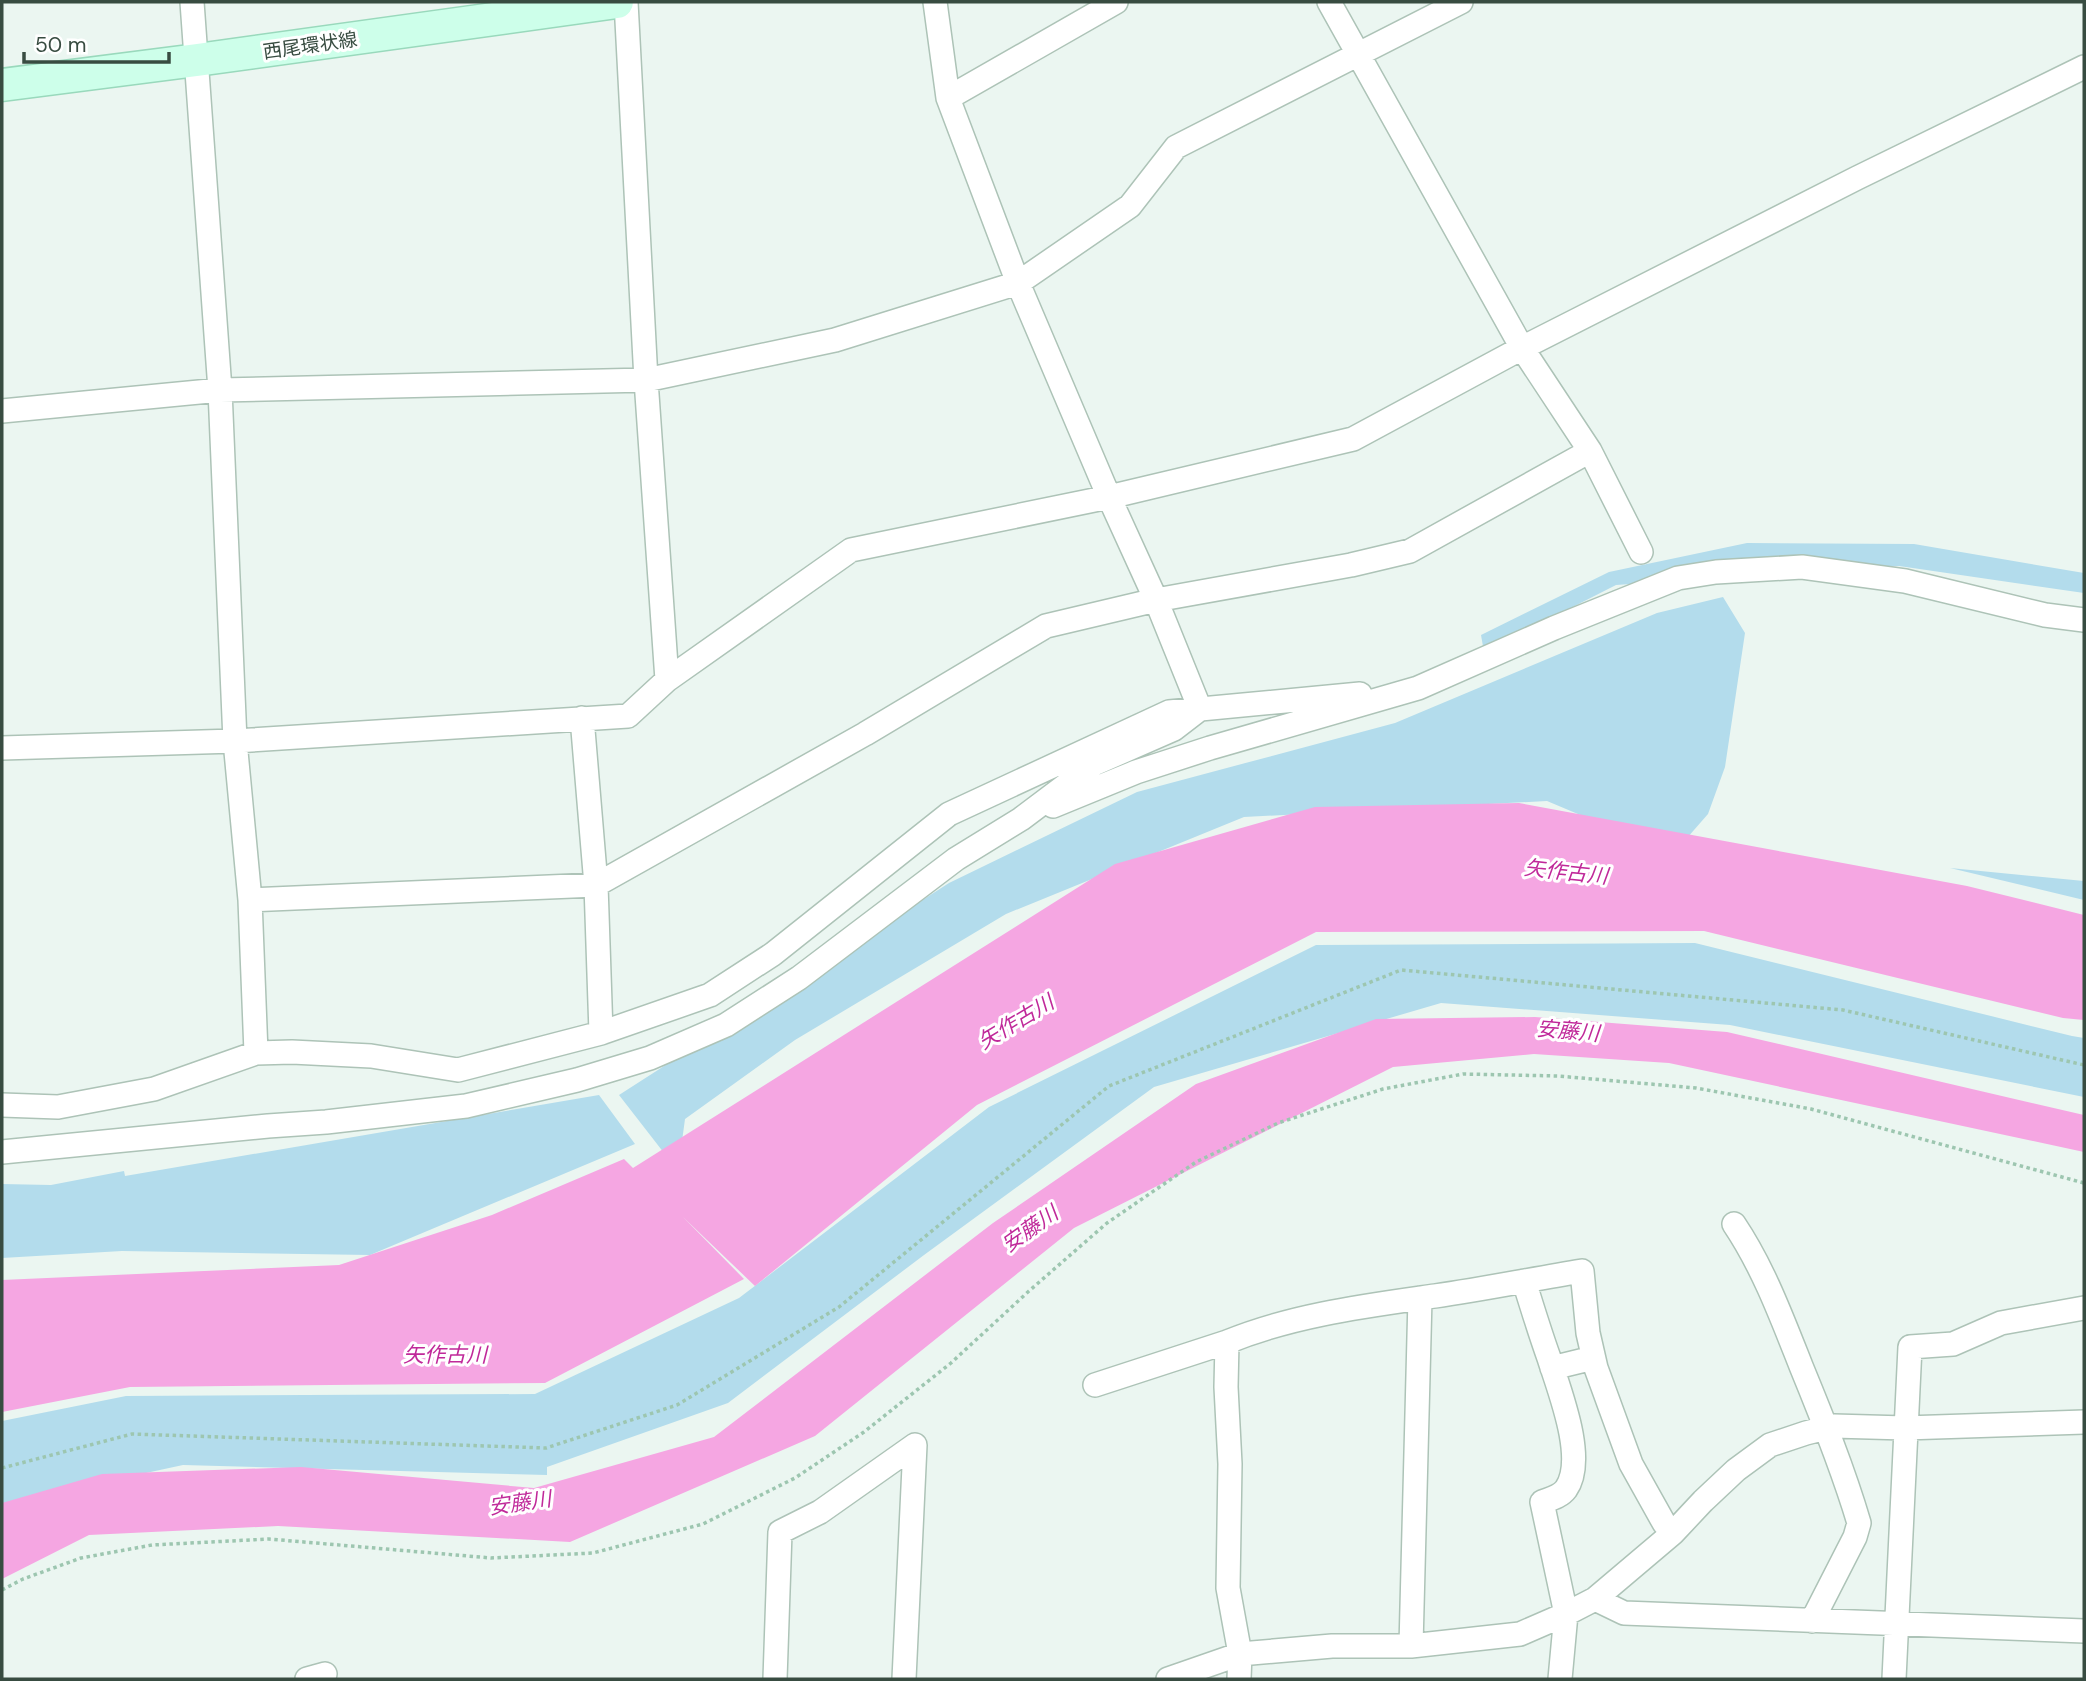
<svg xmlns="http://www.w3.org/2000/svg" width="2086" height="1681" font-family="'DM Sans','Noto Sans JP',sans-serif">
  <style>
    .green { fill: #b3dcec }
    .water { fill: #f5a6e2 }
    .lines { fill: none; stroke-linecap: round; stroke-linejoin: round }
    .minor-casing { stroke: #adc3b7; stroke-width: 26 }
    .secondary-casing { stroke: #99d9bc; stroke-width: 35 }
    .path { stroke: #9dc6b0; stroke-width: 3.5; stroke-dasharray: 3.5 3.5; stroke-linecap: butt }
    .minor { stroke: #fff; stroke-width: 23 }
    .secondary { stroke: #cdffea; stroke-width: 32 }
    .labels { text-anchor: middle; stroke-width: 6; stroke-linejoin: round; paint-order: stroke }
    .street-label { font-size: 19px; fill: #384c41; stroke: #fff }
    .water-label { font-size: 21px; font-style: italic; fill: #c0299a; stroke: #fff }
  </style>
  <rect width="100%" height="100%" fill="#ebf6f1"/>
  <!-- green -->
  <path class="green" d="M1747 543 1914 544 2084 573V593L1899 566 1616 585 1484 652 1481 635 1609 572Z
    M1723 597 1745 633 1725 767 1708 814 1673 854 1547 801 1244 817 1006 914 795 1040 685 1119 678 1171 619 1095 949 883 1137 792 1395 723 1657 613Z
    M1950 868 2084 881V900Z
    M1695 943 2072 1036 2084 1038V1097L1730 1025 1441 1003 1154 1087 924 1255 728 1403 547 1467V1475L183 1465 2 1504V1421L126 1396 535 1394 739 1298 989 1107 1316 945Z
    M599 1095 635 1144 370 1255 122 1251 2 1258V1184L51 1185 124 1171 125 1176Z"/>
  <!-- water -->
  <path class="water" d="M1519 803 1967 886 2084 915V1020L2063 1018 1704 931 1316 932 977 1105 755 1286 683 1217 744 1279 545 1383 130 1387 2 1412V1280L339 1265 492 1215 624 1159 633 1168 1115 864 1315 807Z
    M1535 1017 1727 1032 2084 1115V1152L1669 1063 1534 1054 1393 1067 1074 1228 815 1436 570 1542 278 1526 89 1535 2 1579V1503L102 1474 301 1467 534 1488 714 1437 993 1223 1196 1084 1376 1019Z"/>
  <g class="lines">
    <defs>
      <path id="minor" d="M192 2 220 390 235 741 250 900 256 1053
        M626 2 646 380 667 680
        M935 2 948 98 1018 283 1109 497 1156 600 1200 709
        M1329 2 1522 348 1590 451 1641 552
        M948 98 1116 2
        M2 411 220 390 646 380 835 340 1018 283 1130 206 1176 147 1461 2
        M2 748 235 741 628 716 667 680 851 550 1109 497 1353 439 1522 348 1857 178 2084 67
        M1053 806 1136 772 1210 748 1418 688 1554 628 1678 578 1716 572 1802 567 1905 581 2045 615 2084 620
        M250 900 596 885 865 734 1046 626 1156 600 1351 565 1410 551 1590 451
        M601 1033 710 995 773 954 949 814 1169 712 1360 694
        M2 1105 58 1107 154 1089 256 1053 292 1052 371 1056 458 1070 601 1033 596 885 582 718
        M2 1152 268 1126 326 1122 466 1106 577 1080 650 1058 726 1025 799 978 956 859 1021 819 1094 764 1174 729 1200 709
        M1734 1224C1763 1267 1782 1318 1801 1366 1822 1417 1843 1469 1859 1523L1855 1537 1812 1621
        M1524 1281C1532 1307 1540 1333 1549 1358 1559 1390 1587 1459 1566 1489 1560 1497 1550 1499 1542 1502L1566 1614 1560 1679
        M1552 1368 1593 1358
        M1095 1385 1227 1342
        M1595 1599 1624 1613 2084 1631
        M1411 1646 1420 1298
        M307 1679 325 1674
        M775 1679 780 1532 820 1512 915 1445 904 1679
        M1168 1679 1240 1654 1332 1646H1411L1520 1634 1566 1614 1595 1599 1673 1533 1703 1501 1736 1470 1770 1445 1806 1433 1834 1426 1905 1428 2084 1422
        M1239 1679 1240 1654 1228 1588 1230 1464 1226 1387 1227 1342C1293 1315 1365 1306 1435 1296 1484 1289 1533 1279 1582 1271L1588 1333 1596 1368 1631 1464 1664 1523 1673 1533
        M1894 1679 1910 1347 1953 1344 2001 1323 2084 1308"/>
      <path id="secondary" d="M2 85 197 60 617 2"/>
    </defs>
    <!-- minor casing -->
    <use href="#minor" class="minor-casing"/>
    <!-- secondary casing -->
    <use href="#secondary" class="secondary-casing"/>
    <!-- path -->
    <path class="path" d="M2 1468 132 1434 546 1448 677 1405 839 1307 1109 1086 1401 970 1843 1010 2084 1065
      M2 1590 23 1579 81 1558 152 1545 269 1539 491 1558 593 1553 703 1524 795 1478 864 1432 951 1363 1029 1291 1107 1223 1196 1162 1278 1123 1383 1089 1463 1074 1558 1076 1696 1088 1811 1109 2084 1183"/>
    <!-- minor -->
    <use href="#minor" class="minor"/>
    <!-- secondary -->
    <use href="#secondary" class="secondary"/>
  </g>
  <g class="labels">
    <!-- street labels -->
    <g class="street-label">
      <text transform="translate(310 45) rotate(-8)" y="7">西尾環状線</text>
    </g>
    <!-- water labels -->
    <g class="water-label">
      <text transform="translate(1566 872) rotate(6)" y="7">矢作古川</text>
      <text transform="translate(1016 1022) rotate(-31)" y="7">矢作古川</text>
      <text transform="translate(1568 1031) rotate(5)" y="7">安藤川</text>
      <text transform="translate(1030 1229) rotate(-35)" y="7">安藤川</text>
      <text x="445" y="1362">矢作古川</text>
      <text transform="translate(520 1503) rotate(-8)" y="7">安藤川</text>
    </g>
  </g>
  <!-- border -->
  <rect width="2086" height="1681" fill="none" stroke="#384c41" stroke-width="7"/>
  <!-- scale -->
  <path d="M24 52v10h145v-10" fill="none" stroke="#384c41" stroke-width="3.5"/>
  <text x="35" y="52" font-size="21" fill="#384c41" stroke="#ffffff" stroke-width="5" paint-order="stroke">50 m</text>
</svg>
